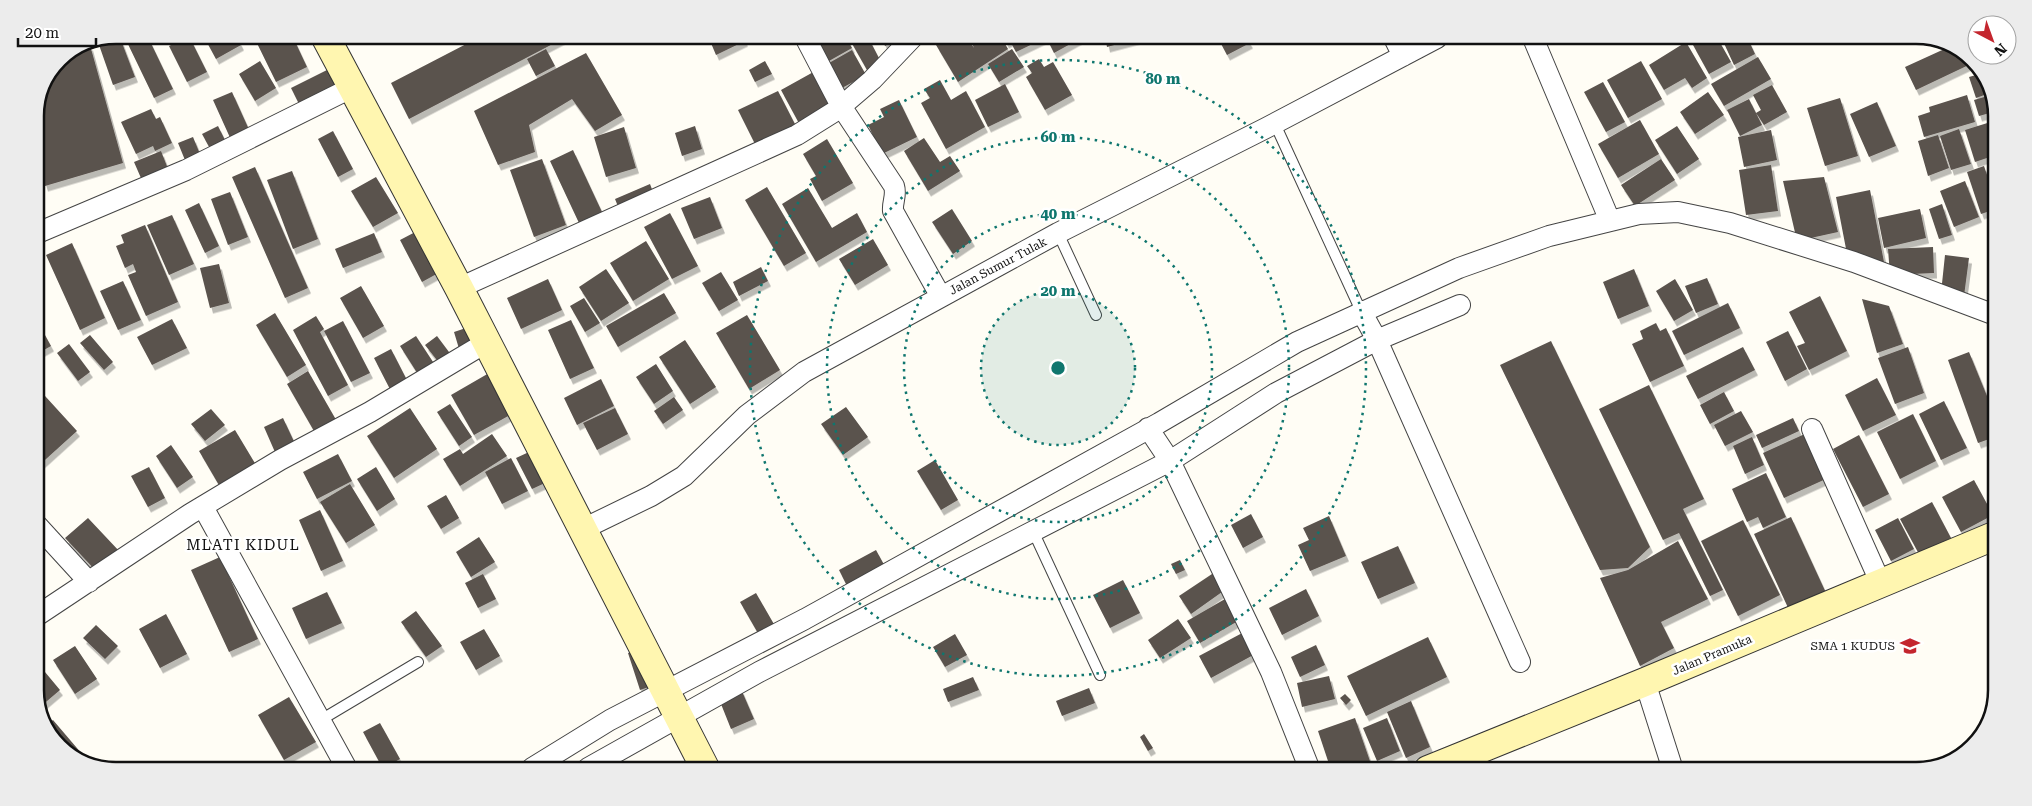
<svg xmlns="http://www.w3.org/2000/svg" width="2032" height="806" font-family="'Roboto Serif',serif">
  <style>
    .building { fill: #5a524d; filter: url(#shadow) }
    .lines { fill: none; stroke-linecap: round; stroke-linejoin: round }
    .lane-casing { stroke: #444; stroke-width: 12 }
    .street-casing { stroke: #444; stroke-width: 22 }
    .secondary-casing { stroke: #333; stroke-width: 30 }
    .lane { stroke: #fff; stroke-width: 10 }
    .street { stroke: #fff; stroke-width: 20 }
    .secondary { stroke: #fff6b0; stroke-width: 28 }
    .ring { fill: none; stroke: #0f766e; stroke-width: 2.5; stroke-dasharray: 2.5 5 }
    .labels { text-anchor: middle; stroke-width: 5; stroke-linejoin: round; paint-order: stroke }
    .street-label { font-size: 12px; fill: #111; stroke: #fff }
    .poi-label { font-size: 12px; fill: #111; stroke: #fff; text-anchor: end }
    .quarter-label { font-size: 15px; letter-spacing: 1px; fill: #111; stroke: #fff }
    .rim { fill: none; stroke: #111; stroke-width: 2.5 }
    .centre { fill: #0f766e; stroke: #fff; stroke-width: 2.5 }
    .ring-label { font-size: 15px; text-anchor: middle; font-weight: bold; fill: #0f766e; stroke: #fff; stroke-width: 5; stroke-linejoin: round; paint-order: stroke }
  </style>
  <defs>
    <filter id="shadow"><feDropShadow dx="3" dy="5.5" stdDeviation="0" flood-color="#0004"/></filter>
  </defs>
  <rect width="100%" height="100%" fill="#fffdf5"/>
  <!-- building -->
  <path class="building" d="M119 35 135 77 113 85 98 42Z
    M136 35H147L173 89 154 98 126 40Z
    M203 35H236L241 45 216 59Z
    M253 35H292L307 67 276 82Z
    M189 36 207 72 187 82 169 46Z
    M470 36H480L474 40 482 36H568L409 119 391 83 472 41Z
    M708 36 743 37 745 41 716 55Z
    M828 37H846L852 48 829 61 818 42Z
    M857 37H868L881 62 867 70 850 40Z
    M881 37H897L898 39 885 46Z
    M941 37H967L974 48 969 37H1001L1008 49 958 82 936 45 943 41Z
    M1003 37H1043V39L1016 52 1010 41 1006 43Z
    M1046 37H1083L1054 53Z
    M1105 37H1141V38L1107 47Z
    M1218 38H1247L1250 43 1227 55Z
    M1704 39H1718L1731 62 1709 74 1693 45Z
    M1722 39H1748L1755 54 1734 65Z
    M1686 42 1707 78 1692 88 1685 78 1664 90 1649 65Z
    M90 45 123 163 45 186 35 153V111L59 58Z
    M1951 46 1975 62 1916 90 1905 67Z
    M546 49 555 66 536 76 527 59Z
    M1012 49 1024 67 999 82 988 64Z
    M852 50 866 75 842 88 829 63Z
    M586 53 622 115 595 131 572 99 529 125 535 152 498 165 474 111Z
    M1758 57 1771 79 1724 106 1711 84Z
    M1039 59 1044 67 1053 62 1072 95 1045 110 1026 77 1032 73 1027 66Z
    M260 61 276 88 255 101 239 74Z
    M765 61 772 74 755 82 749 70Z
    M1641 61 1662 99 1628 118 1607 80Z
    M329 69 341 92 302 110 291 88Z
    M817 70 837 108 801 127 781 90Z
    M1983 73 1990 93 1976 98 1969 77Z
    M940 80 951 100 966 91 985 127 946 149 921 103 930 98 924 89Z
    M1603 82 1625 122 1606 132 1584 92Z
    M1005 84 1019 112 988 127 975 100Z
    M1772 85 1787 112 1764 125 1756 113 1761 110 1753 95Z
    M778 91 798 130 758 150 738 110Z
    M232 92 251 134 232 142 213 100Z
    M1708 92 1724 115 1695 134 1680 112Z
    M1967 95 1975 122 1924 137 1918 116 1930 112 1929 107Z
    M1991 95 1997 111 1979 116 1974 100Z
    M1840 98 1858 156 1825 166 1807 108Z
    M1749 99 1762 125 1740 136 1727 110Z
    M899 100 917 137 882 154 868 125 884 117 880 109Z
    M1877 102 1896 146 1869 157 1850 114Z
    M151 109 156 119 160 117 172 143 155 151 153 146 136 154 121 122Z
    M1640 120 1659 154 1618 178 1598 144Z
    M1997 120 1996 155 1975 162 1965 130Z
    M218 126 228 146 213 154 202 134Z
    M695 126 702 149 682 156 675 133Z
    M1677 126 1699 159 1677 174 1655 140Z
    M624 127 636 168 606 177 594 137Z
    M1959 129 1971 164 1951 170 1940 136Z
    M1771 130 1777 160 1744 167 1738 137Z
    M333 131 353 169 338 177 318 139Z
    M1938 135 1949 168 1928 176 1918 141Z
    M193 137 202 159 187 165 178 143Z
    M924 138 940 162 950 156 960 171 928 191 904 151Z
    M827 139 853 183 822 201 810 179 816 176 803 154Z
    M573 150 602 212 579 223 550 161Z
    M161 151 170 174 144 185 134 162Z
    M542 159 566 225 534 237 510 170Z
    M1661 159 1675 180 1635 206 1621 185Z
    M1771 165 1778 211 1746 215 1739 170Z
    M1984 166 1996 201V209L1981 214 1967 172Z
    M255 167 308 288 285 298 232 177Z
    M292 171 318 239 293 249 267 180Z
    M1996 171V188L1991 173Z
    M376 177 398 213 373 227 351 191Z
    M1824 177 1838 232 1797 241 1783 181Z
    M1965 181 1979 217 1954 227 1940 191Z
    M650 184 656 200 621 214 615 199Z
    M767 187 806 253 784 266 745 200Z
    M808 188 832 228 857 213 867 232 816 262 782 204Z
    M1870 190 1884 262 1848 259 1836 197Z
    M230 192 248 237 228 245 211 199Z
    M710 197 722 228 694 239 681 208Z
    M199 203 219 246 205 253 185 210Z
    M1942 204 1952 235 1939 239 1929 209Z
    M952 209 972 241 953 254 932 222Z
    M1920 209 1926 238 1884 248 1878 218Z
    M670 213 698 266 672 279 644 227Z
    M172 215 194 264 169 275 147 225Z
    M145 225 178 302 146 316 128 275 136 272 133 264 125 268 116 246 124 243 121 235Z
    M421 229 442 271 422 282 400 240Z
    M374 233 382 252 343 268 335 249Z
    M873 239 888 265 855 285 839 259Z
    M646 241 669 279 633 301 610 263Z
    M72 243 105 318 80 330 46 255Z
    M1933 247 1934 273 1890 275 1888 249Z
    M1996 249V266H1992L1989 250Z
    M1945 255 1969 258 1964 296 1941 293Z
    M219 264 229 303 210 308 200 268Z
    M761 267 768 281 739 296 733 282Z
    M606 269 629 303 601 321 579 287Z
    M1634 269 1649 306 1618 319 1603 282Z
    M721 272 738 300 719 311 702 283Z
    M1707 278 1718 304 1696 313 1685 286Z
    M548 279 562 310 521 329 507 298Z
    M1675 279 1693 310 1674 321 1656 291Z
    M123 281 141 320 118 330 100 291Z
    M361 286 384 326 363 338 340 298Z
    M664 293 676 313 618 347 606 326Z
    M1820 296 1847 351 1809 370 1797 346 1805 343 1789 312Z
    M584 298 600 323 585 332 570 306Z
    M1862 299 1889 306 1903 344 1877 353Z
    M1728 303 1740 328 1684 355 1672 331Z
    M275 313 306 365 287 377 256 325Z
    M747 315 780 370 749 389 716 333Z
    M316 316 324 329 320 332 348 385 328 396 293 330Z
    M35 317 51 346 35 355Z
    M172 319 187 348 152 365 137 337Z
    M571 320 594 368 570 379 548 330Z
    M343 321 370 373 351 382 324 331Z
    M1656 323 1660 331 1666 328 1684 366 1650 382 1632 344 1643 339 1640 331Z
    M469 327 476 347 460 352 454 332Z
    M1788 331 1807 369 1785 381 1766 342Z
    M90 335 113 362 104 370 80 343Z
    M416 336 437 368 421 379 400 346Z
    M437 336 452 356 440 364 425 345Z
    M685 340 716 387 690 404 659 357Z
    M1551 341 1650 547 1628 568 1600 570 1500 365Z
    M69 344 90 372 78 381 57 353Z
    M1743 347 1755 370 1698 399 1686 376Z
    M1908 347 1924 393 1895 404 1878 358Z
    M391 349 410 386 393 395 374 358Z
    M1969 352 1987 396 1995 392V437L1978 443 1948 360Z
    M656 364 673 391 654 404 636 377Z
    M496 369 519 410 474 435 451 395Z
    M308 371 339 425 318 438 287 384Z
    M1877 378 1896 415 1863 431 1845 395Z
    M601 379 614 406 577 425 564 398Z
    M35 385 77 431 35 469Z
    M1649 385 1704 499 1683 509 1723 590 1710 596 1679 533 1663 540 1599 409Z
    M1724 392 1734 411 1710 424 1700 405Z
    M674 397 683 410 663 424 654 411Z
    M1944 401 1967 448 1941 460 1919 414Z
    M450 404 472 437 459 446 437 412Z
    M846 407 868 437 843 455 821 424Z
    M410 408 437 449 394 478 367 436Z
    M615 408 628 434 597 450 583 423Z
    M211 409 225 425 205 441 191 424Z
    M1741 411 1753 432 1725 446 1714 425Z
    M1913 414 1936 461 1900 479 1877 432Z
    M283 418 298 450 278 459 264 427Z
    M1793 418 1799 431 1762 448 1756 435Z
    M235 430 259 470 223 492 199 451Z
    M1807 433 1828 478 1784 498 1763 453Z
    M492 434 507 456 460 486 443 459 460 449 463 454Z
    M1859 435 1889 494 1863 507 1833 449Z
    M1752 437 1764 465 1745 474 1733 446Z
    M171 445 193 477 177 488 156 456Z
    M529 452 545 483 532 489 516 458Z
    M338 454 352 481 317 499 303 472Z
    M511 458 528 491 502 504 485 472Z
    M935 460 958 500 941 510 917 471Z
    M149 467 165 498 148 507 131 476Z
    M376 467 395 499 377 511 357 479Z
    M1766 473 1786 517 1763 528 1758 517 1747 522 1732 489Z
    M1974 480 1993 515 1961 532 1942 497Z
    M350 484 375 525 346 543 320 502Z
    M446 495 459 518 441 529 427 506Z
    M1932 502 1951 538 1919 554 1900 519Z
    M320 510 343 561 321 571 299 520Z
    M1251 514 1263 537 1243 548 1231 525Z
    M1329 516 1346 556 1310 571 1298 545 1309 540 1303 528Z
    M1791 517 1827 595 1790 612 1754 534Z
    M88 518 120 552 98 573 65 538Z
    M1898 518 1914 549 1891 561 1875 530Z
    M1743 520 1780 595 1738 616 1701 541Z
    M479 537 495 562 471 577 456 552Z
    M1678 541 1708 599 1661 622 1674 648 1640 666 1600 578 1628 570Z
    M1398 546 1415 583 1378 599 1361 562Z
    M876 550 888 572 850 592 839 570Z
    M220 557 258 639 229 652 191 570Z
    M1180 560 1185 570 1176 574 1171 564Z
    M1218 570 1229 587 1191 614 1179 596Z
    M483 574 496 599 478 608 465 583Z
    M1123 580 1140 613 1110 628 1093 595Z
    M1306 589 1319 616 1282 635 1269 608Z
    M327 592 342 623 306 639 292 608Z
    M756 593 775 626 759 635 740 602Z
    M1225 599 1238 621 1200 643 1187 621Z
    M416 611 442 646 426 657 401 622Z
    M166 614 187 654 160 668 139 629Z
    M1178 619 1191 638 1160 658 1148 640Z
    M96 625 118 646 105 659 83 638Z
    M484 629 500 656 476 670 460 642Z
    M1246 631 1257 653 1211 678 1199 656Z
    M955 634 967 655 945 667 933 647Z
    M1428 637 1447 677 1366 716 1347 676Z
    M1316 645 1325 665 1300 677 1291 657Z
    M75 646 97 679 75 694 53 660Z
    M641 649 652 686 640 690 628 653Z
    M35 660 60 690 40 707 35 696Z
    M1329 676 1335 699 1302 707 1297 683Z
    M973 677 979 690 948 702 943 689Z
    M1089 688 1095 703 1062 716 1056 701Z
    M741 689 754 719 731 729 719 699Z
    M1345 694 1351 700 1346 705 1340 698Z
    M289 697 316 742 284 760 258 715Z
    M1411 701 1430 747 1406 758 1387 712Z
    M1355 718 1371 764 1355 770H1331L1318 731Z
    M1387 718 1400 751 1377 761 1363 728Z
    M53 720 88 761 85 763 52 740 46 725Z
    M380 723 400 759 386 767H382L363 732Z
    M1144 734 1153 748 1148 751 1140 737Z"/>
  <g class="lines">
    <defs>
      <path id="lane" d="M1275 124 1361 311
        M1058 233 1096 315
        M1033 531 1100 675
        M319 721 418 662"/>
      <path id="street" d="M805 37 841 106 894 186C897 196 892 202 893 211L941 297
        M1394 38 1403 56
        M1533 38 1610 221
        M35 234 186 170 353 87
        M459 288 797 135 837 110 872 80 913 37
        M1460 305 1377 340 1520 662
        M1148 428 1170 461 1276 393 1377 340 1361 311
        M1812 429 1881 584
        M203 507 346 767
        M35 523 89 582
        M583 529 651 496 684 476 747 415 804 372 1058 233 1266 128 1437 38
        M35 617 190 514 280 460 370 412 487 342
        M1645 682 1673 770
        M532 768 610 720 805 619 1159 423 1297 342 1459 268 1549 236 1639 214 1678 212 1730 223 1854 262 1995 315
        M588 768 759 672 1170 461 1271 672 1310 770"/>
      <path id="secondary" d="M325 36 459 288 705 768
        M1428 770 1645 682 1994 536"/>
    </defs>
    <!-- lane casing -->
    <use href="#lane" class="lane-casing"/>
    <!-- street casing -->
    <use href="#street" class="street-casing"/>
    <!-- secondary casing -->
    <use href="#secondary" class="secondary-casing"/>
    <!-- lane -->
    <use href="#lane" class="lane"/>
    <!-- street -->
    <use href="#street" class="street"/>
    <!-- secondary -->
    <use href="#secondary" class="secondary"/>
  </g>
  <!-- distance rings -->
  <circle cx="1058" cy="368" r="77" fill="#0f766e" fill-opacity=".12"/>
  <g class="ring">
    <circle cx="1058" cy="368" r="77"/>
    <circle cx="1058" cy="368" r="154"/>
    <circle cx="1058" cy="368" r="231"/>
    <circle cx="1058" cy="368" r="308"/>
  </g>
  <!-- icons -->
  <defs>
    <symbol id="school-bare" viewBox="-9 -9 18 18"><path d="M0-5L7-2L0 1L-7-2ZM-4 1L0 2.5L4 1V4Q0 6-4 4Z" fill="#c4262e" stroke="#fff" stroke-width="2.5" paint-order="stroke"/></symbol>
  </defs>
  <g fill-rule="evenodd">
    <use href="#school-bare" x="1896" y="632" width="28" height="28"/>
  </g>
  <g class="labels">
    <!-- street labels -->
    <g class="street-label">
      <text transform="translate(998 266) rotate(-28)" y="4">Jalan Sumur Tulak</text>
      <text transform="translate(1712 655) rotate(-23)" y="4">Jalan Pramuka</text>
    </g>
    <!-- poi labels -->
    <g class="poi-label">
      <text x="1895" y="650">SMA 1 KUDUS</text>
    </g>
    <!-- quarter labels -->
    <g class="quarter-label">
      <text x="243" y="550">MLATI KIDUL</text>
    </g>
  </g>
  <!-- crop -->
  <path d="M0 0H2032V806H0ZM116 44H1916A72 72 0 0 1 1988 116V690A72 72 0 0 1 1916 762H116A72 72 0 0 1 44 690V116A72 72 0 0 1 116 44Z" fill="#ececec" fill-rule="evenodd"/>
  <path class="rim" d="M116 44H1916A72 72 0 0 1 1988 116V690A72 72 0 0 1 1916 762H116A72 72 0 0 1 44 690V116A72 72 0 0 1 116 44Z"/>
  <circle cx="1058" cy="368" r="8" class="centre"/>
  <g class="ring-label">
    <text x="1163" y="84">80 m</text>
    <text x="1058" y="142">60 m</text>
    <text x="1058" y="219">40 m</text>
    <text x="1058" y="296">20 m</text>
  </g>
  <!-- north arrow -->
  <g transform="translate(1992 40) rotate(139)"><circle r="24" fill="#ffffff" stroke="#a0a0a0"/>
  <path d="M0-4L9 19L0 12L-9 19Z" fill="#c4262e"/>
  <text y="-8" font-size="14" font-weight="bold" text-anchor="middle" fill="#111111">N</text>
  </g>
  <!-- scale -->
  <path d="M18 38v8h78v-8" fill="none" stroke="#111111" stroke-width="2.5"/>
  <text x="25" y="38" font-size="15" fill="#111111" stroke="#ffffff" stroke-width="4" paint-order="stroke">20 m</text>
</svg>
